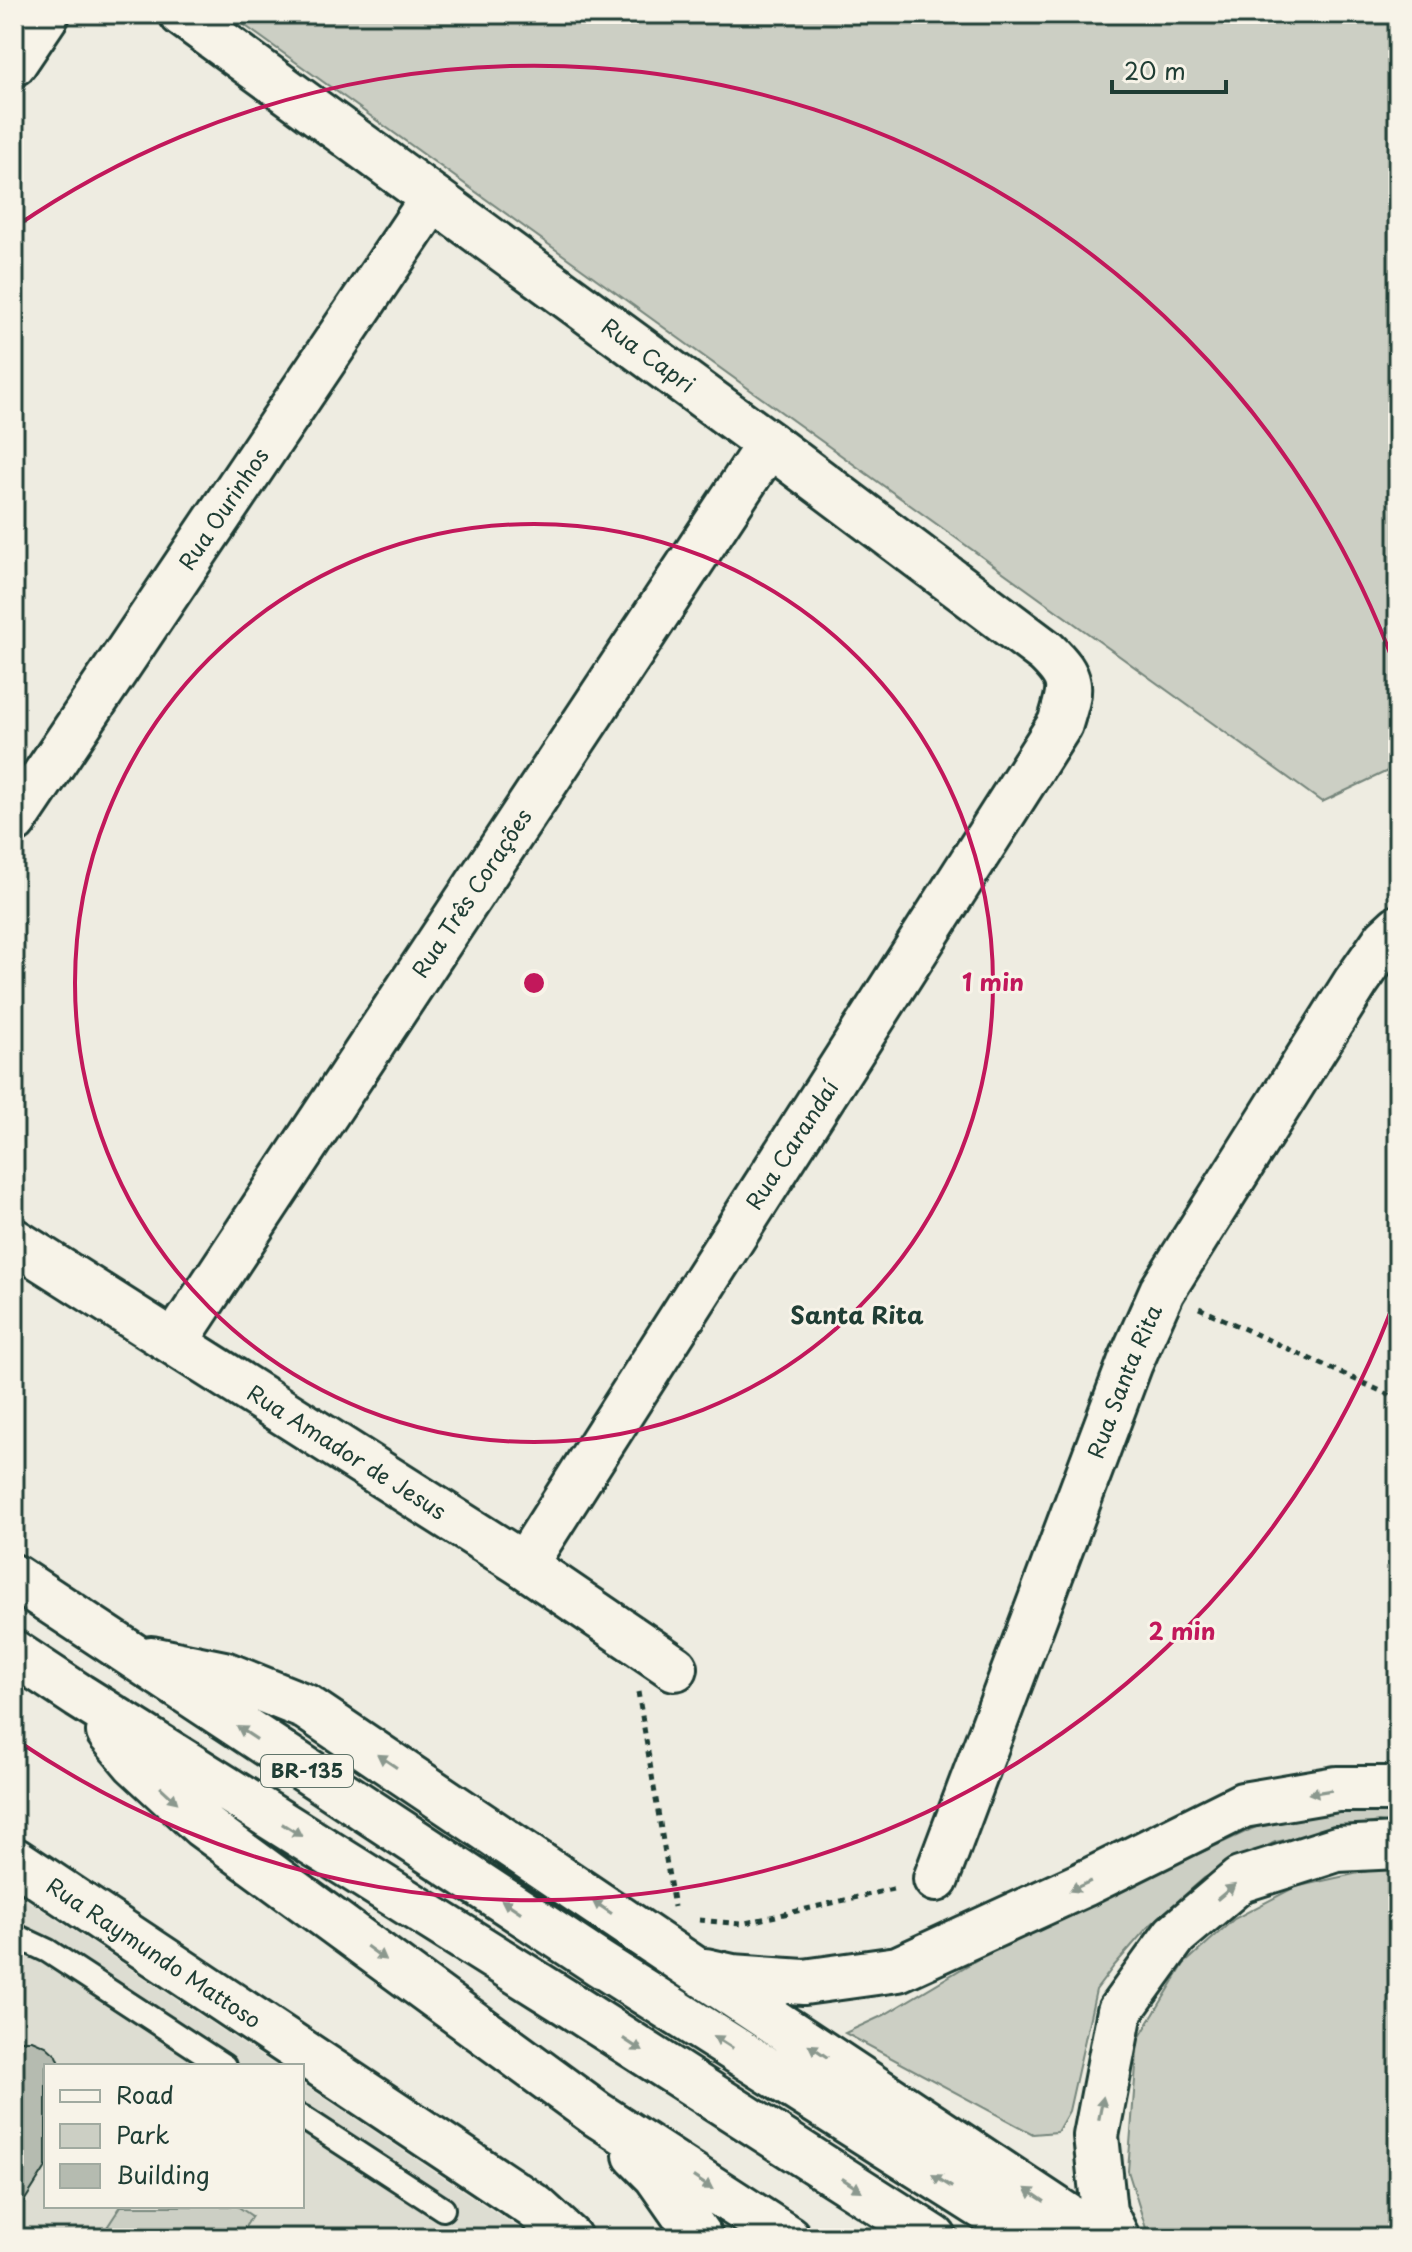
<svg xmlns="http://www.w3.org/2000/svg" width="1412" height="2252" font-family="'Playpen Sans',sans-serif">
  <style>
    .built { fill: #ddddd2 }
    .green { fill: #cccfc4; stroke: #76867c; stroke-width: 2 }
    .building { fill: #b5bbb0; stroke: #1f3d34; stroke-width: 2 }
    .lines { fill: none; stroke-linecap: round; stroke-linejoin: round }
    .service-casing { stroke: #1f3d34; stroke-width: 28 }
    .minor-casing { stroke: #1f3d34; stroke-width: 50 }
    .trunk-casing { stroke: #1f3d34; stroke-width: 50 }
    .path { stroke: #1f3d34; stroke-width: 5; stroke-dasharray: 6 6; stroke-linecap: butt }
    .service { stroke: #f7f3e8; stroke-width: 22 }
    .minor { stroke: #f7f3e8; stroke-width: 44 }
    .trunk { stroke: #f7f3e8; stroke-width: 44 }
    .oneway { fill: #8b988e }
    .ring { fill: none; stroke: #c2185b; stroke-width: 4 }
    .labels { text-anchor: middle; stroke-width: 6; stroke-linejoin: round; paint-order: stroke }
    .shield { fill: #f7f3e8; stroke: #60746a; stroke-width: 2 }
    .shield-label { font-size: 20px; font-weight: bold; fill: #1f3d34 }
    .street-label { font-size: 22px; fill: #1f3d34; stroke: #f7f3e8 }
    .neighbourhood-label { font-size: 24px; font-weight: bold; fill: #1f3d34; stroke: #f7f3e8 }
    .centre { fill: #c2185b; stroke: #f7f3e8; stroke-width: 4 }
    .ring-label { font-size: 24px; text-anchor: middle; font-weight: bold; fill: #c2185b; stroke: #f7f3e8; stroke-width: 6; stroke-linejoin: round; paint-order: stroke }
  </style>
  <rect width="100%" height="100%" fill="#eeece1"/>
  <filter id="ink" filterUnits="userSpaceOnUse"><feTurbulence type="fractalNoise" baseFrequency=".0125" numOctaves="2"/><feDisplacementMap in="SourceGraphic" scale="16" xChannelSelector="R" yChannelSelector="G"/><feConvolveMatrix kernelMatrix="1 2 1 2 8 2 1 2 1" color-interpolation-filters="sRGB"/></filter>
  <g filter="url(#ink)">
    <!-- built -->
    <path class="built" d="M14 1891 276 2066H46V2206H302V2083L526 2233 525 2238H14Z"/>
    <!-- green -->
    <path class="green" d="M229 14H1398V766L1322 802Z
      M1345 1811H1398V1825L1378 1822 1275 1842 1204 1878 1147 1928 1114 1966 1096 1990 1069 2111 1057 2132 1033 2134 845 2033 884 2015 1025 1931 1092 1903 1256 1827Z
      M1386 1867 1398 1869V2238H1149L1128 2171 1138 2040 1184 1964 1234 1919 1295 1887Z
      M121 2206H237L252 2216 238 2238H100Z"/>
    <!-- building -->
    <path class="building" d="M17 2040H32L46 2046 57 2056 61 2066H46V2167L14 2217V2041Z"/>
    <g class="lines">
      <defs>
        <path id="service" d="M14 1935 48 1951 224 2066
          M302 2117 443 2209"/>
        <g id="minor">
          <path id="s1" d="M182 14 769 444 1046 652C1075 680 1071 688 1060 724L524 1565"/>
          <path d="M14 63 47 14"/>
          <path id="s2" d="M14 821 433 198"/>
          <path id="s3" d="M14 1241 524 1565 675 1668"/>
          <path id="s4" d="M175 1342 769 444"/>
          <path id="s5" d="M14 1860 535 2207 569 2238"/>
          <path id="s6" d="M936 1879 1130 1363 1162 1291 1356 982 1386 939 1398 928"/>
        </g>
        <path id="trunk" d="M14 1577 600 1964 1032 2238
          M14 1653 79 1696 567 2003 934 2238
          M151 1659 224 1674 306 1707 693 1968 1100 2238
          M109 1732 135 1763 202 1825 595 2113 788 2238
          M705 1971 732 1977 804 1982 898 1969 1084 1884 1243 1805 1337 1789H1398
          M636 2155 656 2175 700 2238
          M1117 2238 1104 2212 1096 2136 1120 2011 1175 1935 1240 1880 1337 1849 1398 1846"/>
      </defs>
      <!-- service casing -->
      <use href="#service" class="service-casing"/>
      <!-- minor casing -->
      <use href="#minor" class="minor-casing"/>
      <!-- trunk casing -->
      <use href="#trunk" class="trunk-casing"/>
      <!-- path -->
      <path class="path" d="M1199 1308 1398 1399
        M638 1692 674 1907
        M699 1920 741 1924 897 1888"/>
      <!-- service -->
      <use href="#service" class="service"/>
      <!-- minor -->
      <use href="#minor" class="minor"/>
      <!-- trunk -->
      <use href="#trunk" class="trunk"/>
    </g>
    <!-- one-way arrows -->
    <defs><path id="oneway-solid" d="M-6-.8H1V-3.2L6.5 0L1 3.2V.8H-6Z" transform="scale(2)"/></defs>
    <g class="oneway">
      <use href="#oneway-solid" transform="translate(247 1733) rotate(-147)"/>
      <use href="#oneway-solid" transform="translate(387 1761) rotate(-146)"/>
      <use href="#oneway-solid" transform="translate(1320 1792) rotate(171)"/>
      <use href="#oneway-solid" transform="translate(169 1795) rotate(43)"/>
      <use href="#oneway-solid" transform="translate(292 1830) rotate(32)"/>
      <use href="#oneway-solid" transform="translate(1080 1886) rotate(155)"/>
      <use href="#oneway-solid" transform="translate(1226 1892) rotate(-40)"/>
      <use href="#oneway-solid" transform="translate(511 1906) rotate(-147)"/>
      <use href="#oneway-solid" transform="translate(602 1907) rotate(-146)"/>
      <use href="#oneway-solid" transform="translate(376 1953) rotate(36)"/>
      <use href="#oneway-solid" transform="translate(723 2042) rotate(-148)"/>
      <use href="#oneway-solid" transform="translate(633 2045) rotate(33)"/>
      <use href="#oneway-solid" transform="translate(818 2051) rotate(-146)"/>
      <use href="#oneway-solid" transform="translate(1101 2108) rotate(-79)"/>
      <use href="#oneway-solid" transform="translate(942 2181) rotate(-148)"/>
      <use href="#oneway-solid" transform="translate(703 2183) rotate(33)"/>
      <use href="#oneway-solid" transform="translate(852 2185) rotate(33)"/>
      <use href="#oneway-solid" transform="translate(1035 2195) rotate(-146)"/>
    </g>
  </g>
  <!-- distance rings -->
  <g class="ring">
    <circle cx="534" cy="983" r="459"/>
    <path d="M1396 1297A917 917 0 0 1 15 1739M15 227A917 917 0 0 1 1396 669"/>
  </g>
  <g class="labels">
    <!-- shield labels -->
    <rect class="shield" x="261" y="1755" width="92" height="32" rx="6"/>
    <g class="shield-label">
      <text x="307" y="1778">BR-135</text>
    </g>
    <!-- street labels -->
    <g class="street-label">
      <text dy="8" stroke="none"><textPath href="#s1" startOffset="578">Rua Capri</textPath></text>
      <text dy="8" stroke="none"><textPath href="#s2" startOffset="376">Rua Ourinhos</textPath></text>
      <text dy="8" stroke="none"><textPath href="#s4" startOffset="538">Rua Três Corações</textPath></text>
      <text transform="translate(792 1145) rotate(-57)" y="8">Rua Carandaí</text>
      <text dy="8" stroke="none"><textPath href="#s6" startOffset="532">Rua Santa Rita</textPath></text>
      <text dy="8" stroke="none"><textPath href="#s3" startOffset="394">Rua Amador de Jesus</textPath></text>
      <text dy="8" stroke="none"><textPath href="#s5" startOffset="168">Rua Raymundo Mattoso</textPath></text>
    </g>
    <!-- neighbourhood labels -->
    <g class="neighbourhood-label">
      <text x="857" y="1324">Santa Rita</text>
    </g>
  </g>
  <circle cx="534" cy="983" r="12" class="centre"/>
  <g class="ring-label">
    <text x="993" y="991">1 min</text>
    <text x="1182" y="1640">2 min</text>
  </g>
  <!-- margin -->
  <rect width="1412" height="2252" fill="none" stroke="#f7f3e8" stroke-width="48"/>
  <rect x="24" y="24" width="1364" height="2204" fill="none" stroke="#1f3d34" stroke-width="3" filter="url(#ink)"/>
  <!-- legend -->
  <rect x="44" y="2064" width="260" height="144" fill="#f7f3e8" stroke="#a1aaa0" stroke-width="2"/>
  <rect x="60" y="2090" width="40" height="12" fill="#f7f3e8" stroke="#a1aaa0" stroke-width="2"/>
  <text x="116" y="2104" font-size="24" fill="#1f3d34">Road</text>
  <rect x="60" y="2124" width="40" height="24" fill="#cccfc4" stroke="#a1aaa0" stroke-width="2"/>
  <text x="116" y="2144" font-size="24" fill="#1f3d34">Park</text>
  <rect x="60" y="2164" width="40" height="24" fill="#b5bbb0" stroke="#a1aaa0" stroke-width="2"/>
  <text x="116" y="2184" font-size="24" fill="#1f3d34">Building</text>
  <!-- scale -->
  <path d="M1112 80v12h114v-12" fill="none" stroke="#1f3d34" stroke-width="4"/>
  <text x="1124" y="80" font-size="24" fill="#1f3d34" stroke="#f7f3e8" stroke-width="6" paint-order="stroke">20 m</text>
</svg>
